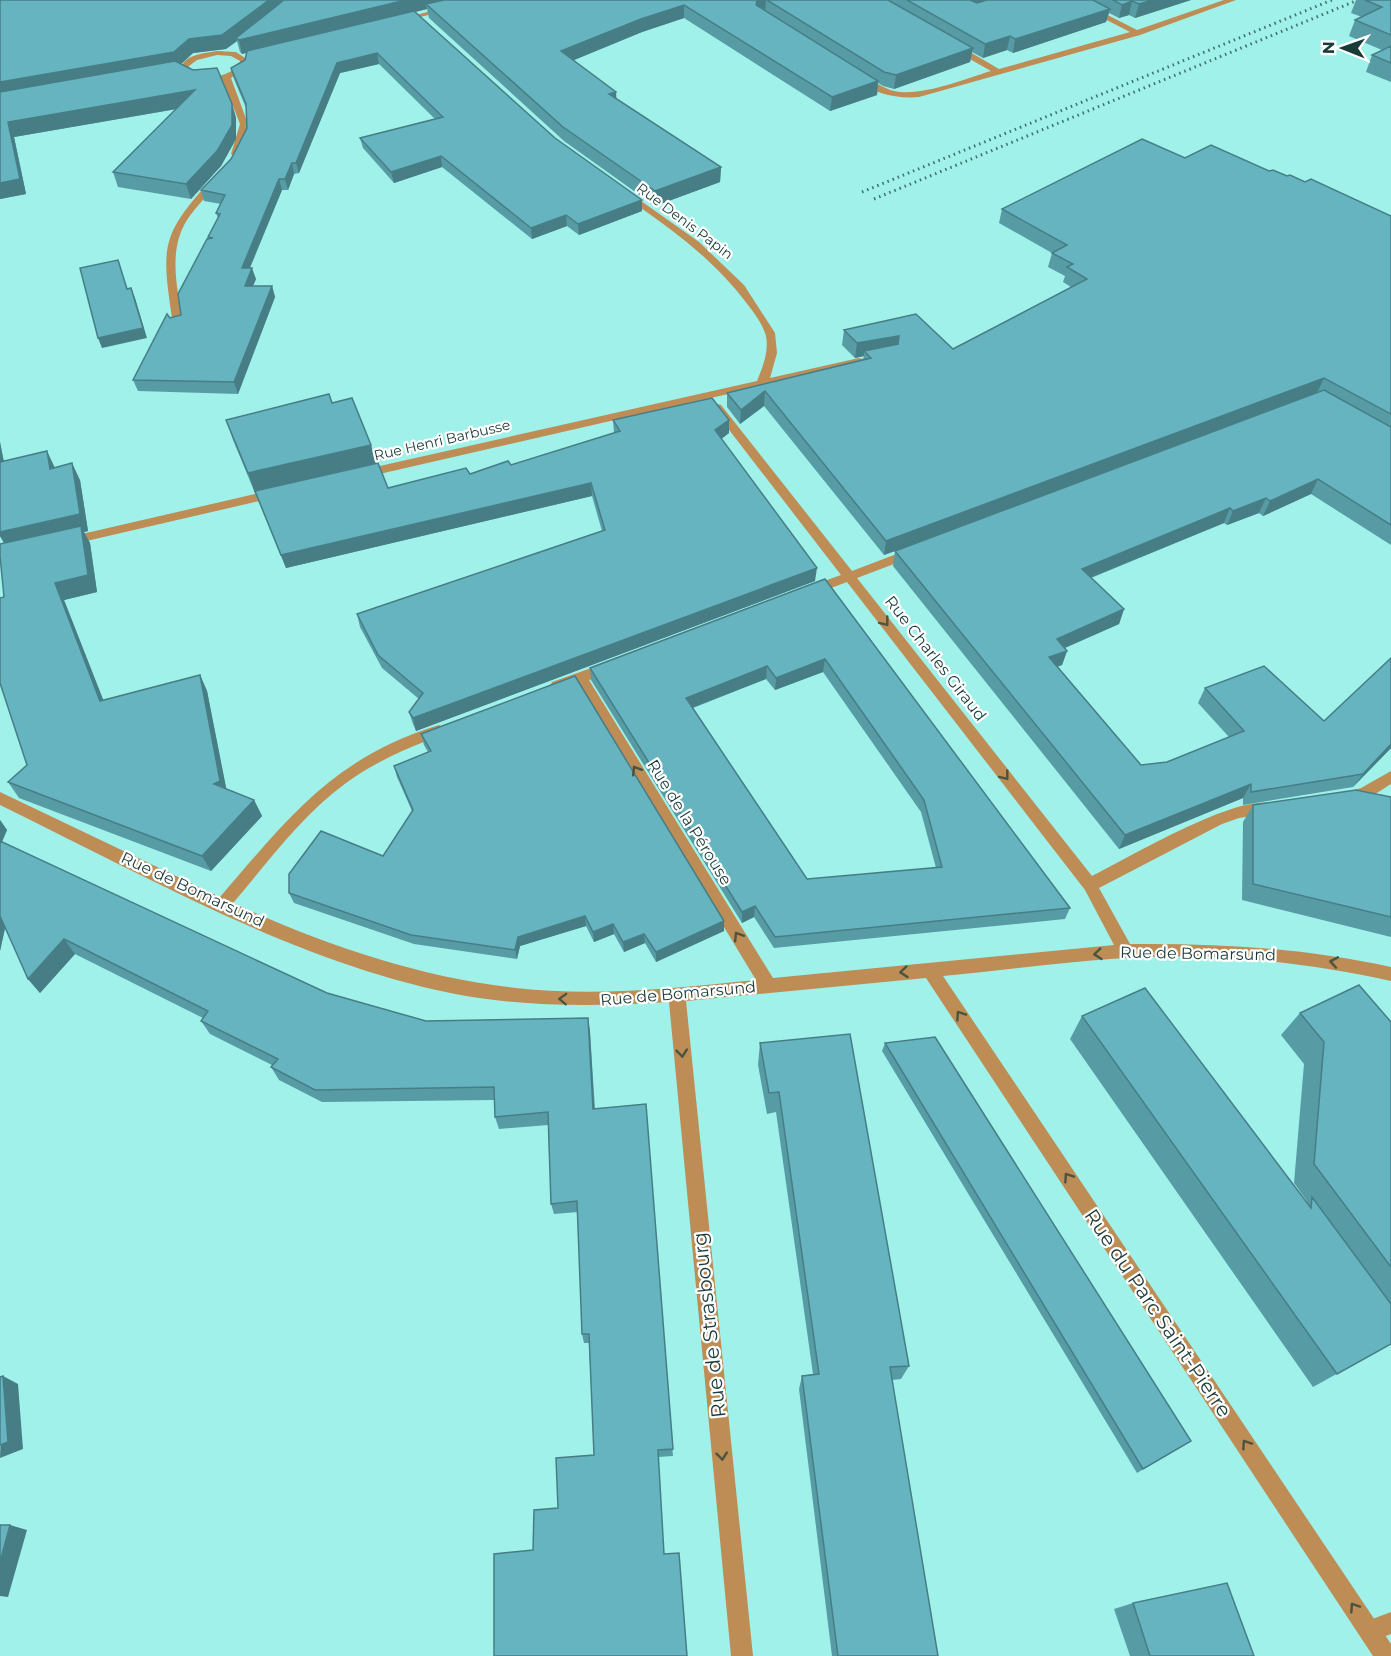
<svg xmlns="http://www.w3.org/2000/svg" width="1391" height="1656" font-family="Montserrat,sans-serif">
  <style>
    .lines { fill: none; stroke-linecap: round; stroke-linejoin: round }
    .service { fill: #be8c55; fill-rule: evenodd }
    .minor { fill: #be8c55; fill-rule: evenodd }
    .rail { stroke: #41706b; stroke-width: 3; stroke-dasharray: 1.5 4; stroke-linecap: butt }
    .wall { fill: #579ba5; fill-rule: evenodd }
    .shaded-wall { fill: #477e86 }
    .building { fill: #65b4c0; stroke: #477e86; stroke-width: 1.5; fill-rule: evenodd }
    .oneway { stroke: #4b5441 }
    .labels { text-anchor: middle; stroke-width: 4.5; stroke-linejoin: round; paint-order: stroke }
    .far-street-label { font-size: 14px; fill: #1a3c38; stroke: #fff }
    .street-label { font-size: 16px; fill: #1a3c38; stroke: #fff }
    .near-street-label { font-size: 20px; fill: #1a3c38; stroke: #fff }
  </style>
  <rect width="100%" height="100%" fill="#a0f1e9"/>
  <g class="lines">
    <!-- service -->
    <path class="service" d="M1391 1612V1634L1370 1642 1362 1639 1359 1631 1362 1623Z"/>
    <!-- minor -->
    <path class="minor" d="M475 0H489L400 22 396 20Z
      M1068 0H1078L1137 30 1224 0H1236L1140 35 919 97C897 99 873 94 856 79 865 73 883 89 894 91 922 97 964 79 991 71L952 49V45H958L999 69 1130 32Z
      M217 51 236 52 248 60 247 68 231 78 248 124 241 154 236 157 231 154 240 124 223 81C207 84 192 84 180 72 182 54 202 54 217 51ZM217 55 231 56 240 61V65C226 77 204 83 188 71L189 66 197 60Z
      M213 178 221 180C210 193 197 205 187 220 167 252 178 290 183 325L178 328 173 325C162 248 158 237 213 178Z
      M627 191 699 242 744 285 775 333 777 353 770 378 859 358 863 359V363L362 478 358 477V471L362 470 757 381C763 366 769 352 766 336 763 325 755 314 748 305 714 259 670 228 624 196L622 194Z
      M717 404 721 405 852 571 907 550H915V556L857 578 1092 876C1129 858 1238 792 1275 804L1277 808 1275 812 1239 818 1222 824 1099 888 1130 944C1218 943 1304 948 1391 967V981C1304 962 1213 952 1124 958 1064 962 1003 970 943 976L1391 1644V1656H1373L926 978 686 1001 753 1656H731L669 1002C606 1006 542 1007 479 998 313 972 150 878 0 805V792L220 897C289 817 333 758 439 725L446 730 444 734C410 747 376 761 346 783 302 815 268 862 233 903 322 944 418 977 516 988 595 997 677 988 756 980L577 684 557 691 550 686 552 682 608 662 613 663 615 667 613 671 589 680 773 978 1114 945 1085 890 847 582 815 594H805L804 591 805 588 841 575 713 409 711 407Z
      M277 489 283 493 281 496 69 545 63 541 69 537Z
      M1391 771V784C1378 792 1358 807 1342 802L1340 798 1342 794 1361 788Z"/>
    <!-- rail -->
    <path class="rail" d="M862 192 1332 0
      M874 199 1358 0"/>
  </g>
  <!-- wall -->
  <path class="wall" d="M0 0H1191L1135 18 1129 15 1119 18 1109 13 1106 22 1013 53 1007 50 983 58 972 52 970 62 894 89 883 86 878 83 877 95 830 111 684 18 642 32 574 60 616 99 721 167 720 182 655 206 564 141 429 18 427 9 415 12 555 138 642 200V211L579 235 567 226 532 239 442 167 394 183 363 148 360 138 435 119 379 64 340 73 299 173 294 174 288 190H282L250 268 256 279 253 286H272L275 297 238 394 138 391 133 380 170 318 181 315 208 239V237L218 218 216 213 221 204 204 201 201 190 231 159 247 128 246 108 234 79 231 68 245 60 247 52 242 54 240 52 237 41 226 49 193 53 181 64 232 104 236 118V139L221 166 191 199 118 187 113 172 177 109 14 137 26 194 0 199Z
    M1356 0H1391V82L1366 72 1372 55 1382 50 1349 36 1355 20 1362 17 1351 13Z
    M1185 158 1269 171 1287 176 1305 182 1391 216V545L1311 494 1263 516 1259 513 1227 525 1224 523 1091 578 1124 609 1119 624 1065 648 1067 651 1062 665 1057 667 1141 765 1167 762 1229 737 1198 703 1205 688 1324 721 1391 748 1353 787 1243 805V798L1119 849 893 566 895 551 981 519 884 555 764 406 740 424 727 407V393L863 359 864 356 855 358 842 345 844 330 953 349 1071 287 1063 282 1065 276 1048 267 1052 253 999 223 1002 209Z
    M332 403 371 445 376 464 388 488 470 474 511 465 614 433 613 420H729V433L721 439 815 581 416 731 413 724 409 712 419 699 382 668 360 627 357 614 602 531 592 496 286 568 233 440 226 420Z
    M0 442 4 462 55 468 80 480 88 531 84 532 90 543 97 592 64 600 103 700 200 675 207 691 226 789 254 800 262 816 211 871 19 798 8 782 27 765 4 597V543L0 536Z
    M825 579 1070 908 1065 919 774 948 754 917 742 923 591 680 590 668ZM823 672 921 812 936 868 807 879 693 708 766 679 775 690Z
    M421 734 724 921V931L656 962 645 943 624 952 614 934 594 942 586 926 520 946 517 959 414 944 294 903 289 893 383 856 412 811 397 777 394 766 428 752 424 745Z
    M1391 797V937L1242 900 1243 822 1253 805Z
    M0 820 7 830 2 842 327 993 426 1021 588 1018 590 1032 595 1109 646 1104 673 1456 658 1457 664 1554 687 1656 533 1550 558 1508 594 1455 589 1343H584L582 1334 578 1212 554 1214 551 1204 548 1125 499 1129 495 1117 494 1100 322 1102 279 1080 271 1067 272 1065 210 1034 201 1021 203 1018 75 954 40 993 28 979 5 928 0 951Z
    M1300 1013 1391 1022V1344L1313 1387 1070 1039 1082 1016 1306 1202 1307 1201 1294 1183 1304 1064 1281 1035Z
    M760 1043 909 1366 901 1379 892 1380 938 1656H832L799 1389 802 1376 813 1374 776 1112 767 1114 758 1065Z
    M885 1043 1191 1441 1137 1473 882 1051Z
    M1133 1603 1254 1656H1130L1114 1609Z"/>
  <!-- shaded-wall -->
  <path class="shaded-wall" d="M269 0H290L236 38 237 41 226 49 193 53 179 66 0 97V82L189 39Z
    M406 0H465L426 4 427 9 242 54 239 40Z
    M763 0H766L765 13 756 15 757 1Z
    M970 0H1004L968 14Z
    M1153 0H1191L1135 18 1139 4Z
    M1132 1 1129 15 1119 18 1122 5Z
    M684 5V18L642 32 562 65 561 51 641 19Z
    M1110 9 1106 22 1013 53 1015 39Z
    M1010 36 1007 50 983 58 985 44Z
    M973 48 970 62 894 89 896 75Z
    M377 53 379 64 340 73 299 173 296 163 337 63Z
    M878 81 877 95 830 111 832 97Z
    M195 90 199 105 14 137 26 194 0 199V183L8 122Z
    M616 92 617 106 609 94Z
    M232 104 236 118V139L221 166 191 199 186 184Z
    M441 156 442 167 394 183 391 172Z
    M292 163 294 174 288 190 285 179Z
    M721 167 720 182 655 206V191Z
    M279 179 282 190 245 279 242 268Z
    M642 200V211L579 235 578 224Z
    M566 215 567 226 532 239 531 228Z
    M252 268 256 279 248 297 245 286Z
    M272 286 275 297 238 394 234 382Z
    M131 288 135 298 147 338 102 348 98 338Z
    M899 336 896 350 864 351V356L855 358 857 343Z
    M1324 378 1317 393 884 555 886 541Z
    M765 391 764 406 740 424 741 410Z
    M729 420V433L715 444V430Z
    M0 442 7 479 0 466Z
    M371 445 376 465 255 493 248 473Z
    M47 451 55 468 50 469Z
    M72 463 80 480 88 531 84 532 90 543 97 592 64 600 110 717 0 536V532Z
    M1318 479 1311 494 1263 516 1270 501Z
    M591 483 592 496 286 568 281 555Z
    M1266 498 1259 513 1227 525 1233 511Z
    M1230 508 1224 523 1077 583 1082 569Z
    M817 568 815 581 416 731 413 718Z
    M1124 609 1119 624 1053 653 1057 639Z
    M1067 651 1062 665 1044 671 1049 657Z
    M825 659 823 672 775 690 776 678Z
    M767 666 766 679 686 710V698Z
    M200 675 207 691 228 797 214 784Z
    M1391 744V748L1353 787 1363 774Z
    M1251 784 1243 798 1119 849 1125 835Z
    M254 800 262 816 211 871 202 856Z
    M0 820 7 830 0 846Z
    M755 906 754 917 742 923V912Z
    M0 911 7 919 0 951Z
    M585 916 586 926 520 946 517 959 515 950 518 937Z
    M724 921V931L656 962V952Z
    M613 924 614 934 594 942 593 932Z
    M644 934 645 943 624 952 623 942Z
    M64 939 75 954 40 993 28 979Z
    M588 1018 590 1032 595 1121 593 1109Z
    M3 1376 18 1384 23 1449 0 1458Z
    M10 1525 27 1530 8 1597 0 1596V1562Z"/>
  <!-- building -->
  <path class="building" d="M0 0H269L222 35 189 39 174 52 0 82Z
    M284 0H406L239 40 236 38Z
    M444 0H763L757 1 756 5 878 81 832 97 684 5 641 19 561 51 616 92 609 94 721 167 655 191 563 127 426 4Z
    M767 0H888L973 48 896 75 884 72Z
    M907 0H970L977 3 987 0H1093L1110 9 1015 39 1010 36 985 44Z
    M1113 0H1153L1139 4 1132 1 1122 5Z
    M1365 0H1391V35L1355 20 1382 7Z
    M414 11 555 138 642 200 578 224 566 215 531 228 441 156 391 172 360 138 443 117 377 53 337 63 296 163H292L285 179H279L242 268H252L245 286H272L234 382 133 380 167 314 170 318 181 315 178 294 207 239 213 238 208 237 220 214 216 213 225 195 201 190 231 159 247 128 246 104 231 68 245 60 247 51Z
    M1391 46V63L1372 55Z
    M175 61 193 70 217 68 232 104V125L217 151 186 184 113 172 195 90 8 122 20 179 0 183V92Z
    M1142 139 1185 158 1211 145 1269 171 1273 170 1287 176 1290 175 1305 182 1311 179 1391 216V414L1324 378 886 541 765 391 741 410 727 393 871 358 864 351 898 344 899 336 857 343 844 330 916 314 953 349 1087 279 1067 267 1073 264 1052 253 1067 245 1002 209Z
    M118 260 127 289 131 288 143 328 98 338 80 268Z
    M1324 390 1391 427V525L1318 479 1270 501 1266 498 1233 511 1230 508 1082 569 1124 609 1057 639 1067 651 1049 657 1141 765 1167 762 1244 731 1205 688 1264 666 1324 721 1391 658V744L1363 774 1251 792V784L1125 835 895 551Z
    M329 394 332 403 352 398 371 445 248 473 226 420Z
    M712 398 729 420 715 430 817 568 413 718 409 712 423 693 378 655 357 614 605 530 591 483 281 555 255 491 378 463 388 488 466 468 470 474 508 461 511 465 620 431 613 420Z
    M47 451 50 469 72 463 80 514 0 532V462Z
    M81 526 88 575 55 583 100 701 200 675 220 781 214 784 254 800 202 856 8 782 27 765 0 683V598L4 597 0 556V544Z
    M825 579 1070 908 775 937 755 906 742 912 590 668ZM825 659 924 800 942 867 807 879 686 698 767 666 776 678Z
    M575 676 724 921 656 952 644 934 623 942 613 924 593 932 585 916 518 937 515 950 411 935 289 893V874L321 831 383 856 413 810 394 766 431 751 421 734Z
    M1356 790 1391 797V917L1253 884V805Z
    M0 841 327 993 426 1021 588 1018 593 1109 646 1104 673 1449 658 1450 664 1554 679 1553 687 1656H494V1554L533 1550 534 1510 558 1508 556 1458 594 1455 589 1334H582L577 1201 551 1204 548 1112 495 1117 494 1087 315 1090 271 1067 278 1059 201 1021 208 1011 64 939 28 979 0 916Z
    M1359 985 1391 1022V1267L1314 1164 1324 1042 1300 1013Z
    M1145 988 1311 1208 1312 1197 1391 1304V1344L1337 1374 1082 1016Z
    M850 1034 909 1366 890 1367 938 1656H838L802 1376 819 1374 779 1092 769 1093 760 1043Z
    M935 1037 1191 1441 1143 1469 885 1043Z
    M3 1376 8 1442 0 1445V1377Z
    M0 1525H10L0 1562Z
    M1227 1583 1254 1656H1150L1133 1603Z"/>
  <!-- one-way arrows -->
  <defs><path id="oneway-chevron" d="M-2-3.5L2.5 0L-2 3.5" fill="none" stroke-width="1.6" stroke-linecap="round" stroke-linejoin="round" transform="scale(1.5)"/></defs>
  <g class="oneway">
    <use href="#oneway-chevron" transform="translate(885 622) rotate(52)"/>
    <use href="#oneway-chevron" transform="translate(636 770) rotate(-122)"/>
    <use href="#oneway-chevron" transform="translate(1005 776) rotate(52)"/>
    <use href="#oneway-chevron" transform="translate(738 936) rotate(-122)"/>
    <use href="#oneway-chevron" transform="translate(1098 954) rotate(174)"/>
    <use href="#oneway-chevron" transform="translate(1334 962) rotate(-170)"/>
    <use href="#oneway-chevron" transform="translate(904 972) rotate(174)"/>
    <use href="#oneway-chevron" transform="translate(563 999) rotate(-178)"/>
    <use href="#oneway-chevron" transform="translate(960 1015) rotate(-124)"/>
    <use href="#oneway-chevron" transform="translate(682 1053) rotate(84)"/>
    <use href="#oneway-chevron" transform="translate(1068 1177) rotate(-124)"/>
    <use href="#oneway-chevron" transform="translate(1246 1444) rotate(-124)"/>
    <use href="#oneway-chevron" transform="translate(722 1456) rotate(84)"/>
    <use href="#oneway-chevron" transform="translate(1354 1607) rotate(-124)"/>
  </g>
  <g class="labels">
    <!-- far-street labels -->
    <g class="far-street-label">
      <text transform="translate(685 221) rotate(37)" y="5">Rue Denis Papin</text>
      <text transform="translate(442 440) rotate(-13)" y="5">Rue Henri Barbusse</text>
    </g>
    <!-- street labels -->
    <g class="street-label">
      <text transform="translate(936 658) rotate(52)" y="6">Rue Charles Giraud</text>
      <text transform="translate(690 822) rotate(58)" y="6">Rue de la Pérouse</text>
      <text transform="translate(193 889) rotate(25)" y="6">Rue de Bomarsund</text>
      <text transform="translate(1198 953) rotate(1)" y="6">Rue de Bomarsund</text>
      <text transform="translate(678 993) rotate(-5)" y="6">Rue de Bomarsund</text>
    </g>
    <!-- near-street labels -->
    <g class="near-street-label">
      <text transform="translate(1158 1313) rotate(56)" y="7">Rue du Parc Saint-Pierre</text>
      <text transform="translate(709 1325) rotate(-96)" y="7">Rue de Strasbourg</text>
    </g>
  </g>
  <!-- north arrow -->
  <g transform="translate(1343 48) rotate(271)" stroke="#ffffff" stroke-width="4.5" paint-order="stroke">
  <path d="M0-4.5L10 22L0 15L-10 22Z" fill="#1a3c38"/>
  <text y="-9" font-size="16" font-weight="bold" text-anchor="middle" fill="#1a3c38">N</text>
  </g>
</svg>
